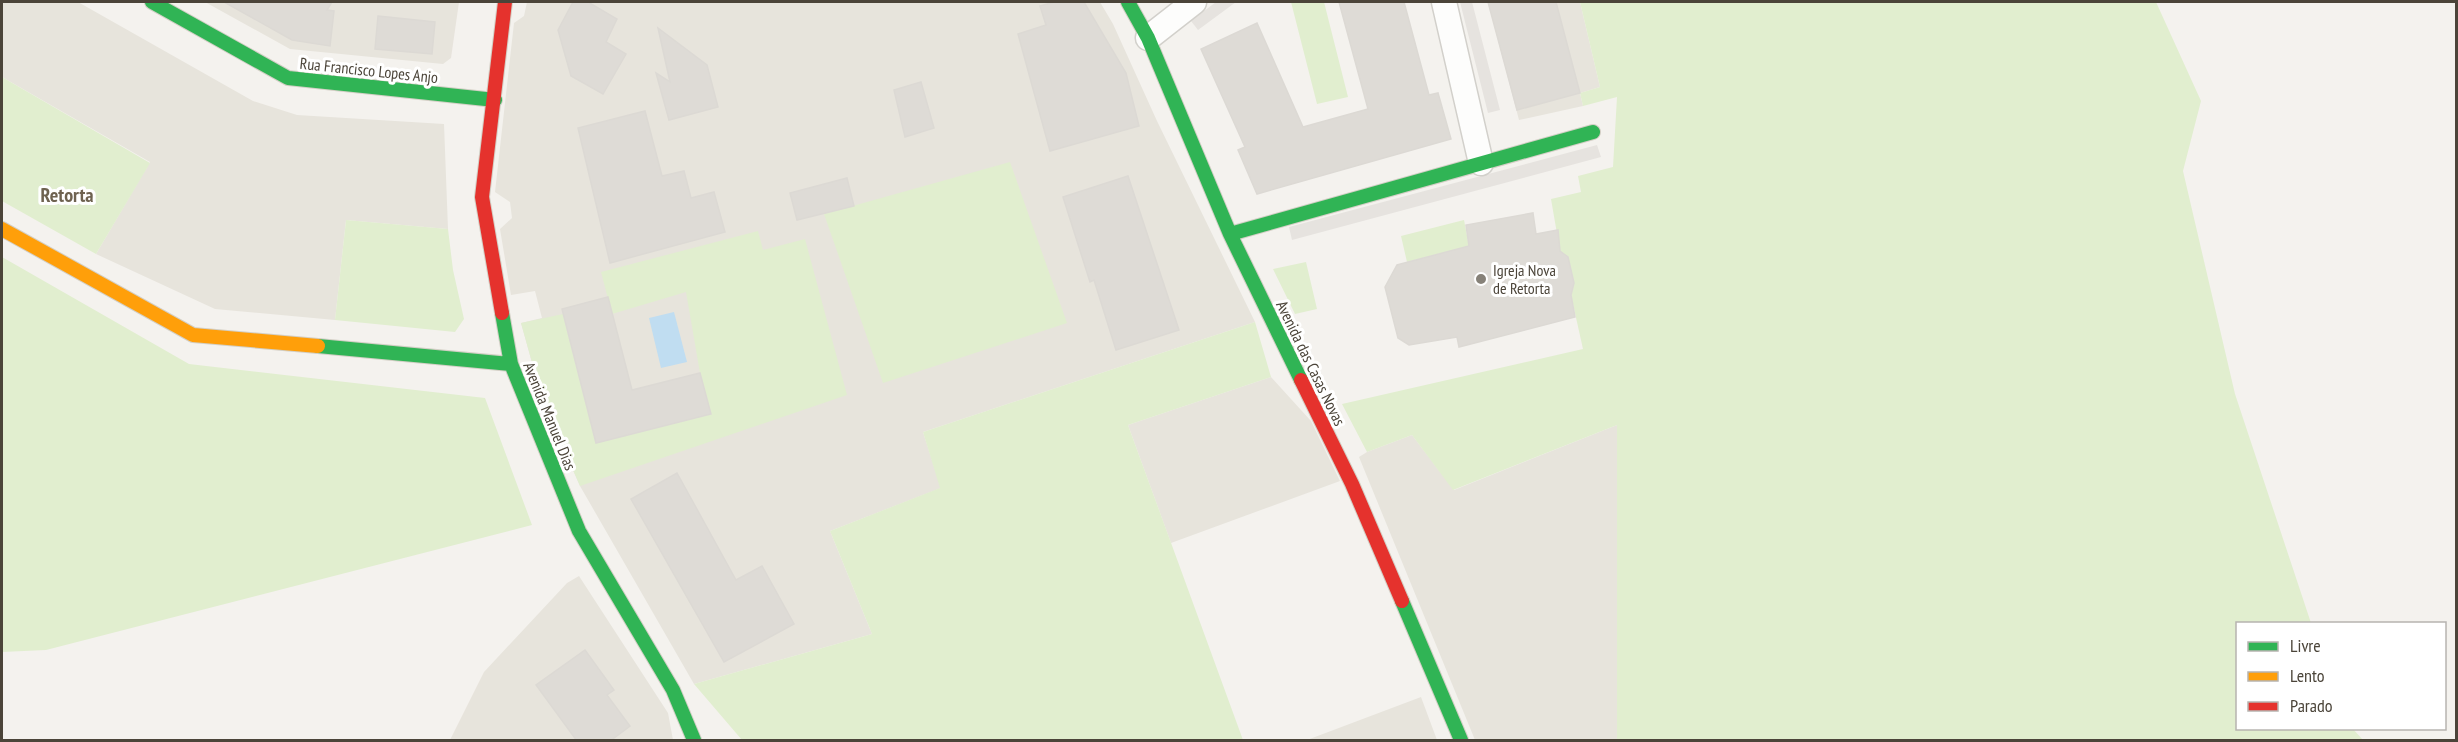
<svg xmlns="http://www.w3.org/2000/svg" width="2458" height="742" font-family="'PT Sans Narrow',sans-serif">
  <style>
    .residential { fill: #e7e4dc }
    .green { fill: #e1eecf }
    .parking { fill: #e6e3df }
    .water { fill: #c0ddf1 }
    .building { fill: #dedbd6; stroke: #dcd9d4; stroke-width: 1.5 }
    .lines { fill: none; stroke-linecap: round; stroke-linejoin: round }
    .street-casing { stroke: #d2d0cb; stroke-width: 27 }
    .fast-casing { stroke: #d3cfc5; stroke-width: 16 }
    .slow-casing { stroke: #d3cfc5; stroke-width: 16 }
    .jam-casing { stroke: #d3cfc5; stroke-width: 16 }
    .street { stroke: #fdfdfc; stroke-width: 24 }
    .fast { stroke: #30b455; stroke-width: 14 }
    .slow { stroke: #ff9f0a; stroke-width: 14 }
    .jam { stroke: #e5322d; stroke-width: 14 }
    .poi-dot { fill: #868178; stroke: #fff; stroke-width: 2 }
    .labels { text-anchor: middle; stroke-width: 6; stroke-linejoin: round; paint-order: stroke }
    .street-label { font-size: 16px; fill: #4b4439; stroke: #fff }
    .poi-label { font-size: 16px; fill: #4b4439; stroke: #fff; text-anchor: start }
    .quarter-label { font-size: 20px; font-weight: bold; fill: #6e6250; stroke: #fff }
  </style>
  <rect width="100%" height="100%" fill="#f4f2ee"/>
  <!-- residential -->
  <path class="residential" d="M2 2H78L253 101 297 115 444 124 448 229 346 220 335 320 215 309 96 254 150 162 2 77Z
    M205 2H459L451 58 443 64 290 49Z
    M527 2H1100L1113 24 1157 121 1255 322 923 432 941 488 830 531 872 634 694 684 580 486 543 402 521 323 542 318 535 291 511 295 500 229 512 218 510 202 495 192 514 23 524 16Z
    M1488 2H1580L1600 87 1580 93 1583 106 1519 120Z
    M1271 377 1311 421 1340 481 1171 543 1128 425Z
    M1617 425V740H1475L1359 457 1367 452 1412 435 1454 490Z
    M579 576 668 713 673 740H450L484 672 567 583Z
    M1421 697 1437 740H1307Z"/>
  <!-- green -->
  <path class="green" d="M1291 2H1324L1348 97 1317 104Z
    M1580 2H2156L2201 101 2183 171 2235 394 2311 623 2238 624V728L2353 729 2363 740H1617V425L1453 490 1412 435 1367 452 1342 404 1583 349 1571 295 1574 283 1568 257 1560 251 1551 199 1581 192 1578 176 1613 167 1617 97 1583 106 1580 93 1600 87Z
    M2 77 150 163 96 254 2 201Z
    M1010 162 1067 323 883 383 824 214Z
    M346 220 448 229 453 270 464 319 455 332 335 320Z
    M1464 220 1469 246 1407 262 1401 236Z
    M758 231 763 250 805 239 847 395 580 486 543 402 521 323 563 314 596 443 711 414 700 373 686 292 612 314 601 272Z
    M2 257 189 364 485 398 532 525 46 650 2 652Z
    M1306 262 1317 309 1295 314 1273 269Z
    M1255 322 1271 377 1128 425 1243 740H742L694 684 872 634 830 531 940 488 923 432Z"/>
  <!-- parking -->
  <path class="parking" d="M1216 2H1236L1198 30 1191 21Z
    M1460 2H1472L1500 110 1488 113Z
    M1597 145 1601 157 1292 240 1289 227Z"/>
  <!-- water -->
  <path class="water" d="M674 312 687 362 661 368 649 318Z"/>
  <!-- building -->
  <path class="building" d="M224 2H332L327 10 334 11 330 46 292 40Z
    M573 2H588L617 19 606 42 626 54 603 94 571 76 558 30Z
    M1054 2H1084L1126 73 1139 126 1050 151 1018 34 1046 25 1040 6Z
    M1339 2H1404L1429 95 1438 93 1451 139 1257 194 1238 150 1245 147 1201 49 1257 23 1303 127 1368 109Z
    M1488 2H1556L1580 93 1517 110Z
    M378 16 435 22 432 54 375 49Z
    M658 28 707 65 718 107 669 120 656 73 670 82Z
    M921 82 934 128 905 137 894 90Z
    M645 111 662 176 684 171 691 198 714 192 725 232 610 263 578 128Z
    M1128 176 1179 330 1116 350 1094 280 1090 282 1063 197Z
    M847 178 854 206 797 220 790 193Z
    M1533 213 1536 234 1558 230 1560 251 1568 257 1574 283 1571 295 1575 317 1459 347 1457 337 1409 345 1398 338 1385 287 1397 265 1469 246 1466 225Z
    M608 297 632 390 700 373 711 414 596 443 562 309Z
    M677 473 736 580 762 566 794 624 724 662 631 499Z
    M585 650 614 690 607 695 630 726 610 741H577L536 685Z"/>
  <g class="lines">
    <defs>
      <path id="street" d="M1444 2 1481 163
        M1148 38 1194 2"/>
      <path id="fast" d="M152 2 288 78 495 100
        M1128 2 1148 38 1230 234 1301 380
        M1230 234 1593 132
        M502 313 511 364 579 531 673 690 694 740
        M318 346 511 364
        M1402 601 1461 740"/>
      <path id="slow" d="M2 229 193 335 318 346"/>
      <path id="jam" d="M502 313 482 197 505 2
        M1301 380 1352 484 1402 601"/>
    </defs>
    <!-- street casing -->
    <use href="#street" class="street-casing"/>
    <!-- fast casing -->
    <use href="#fast" class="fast-casing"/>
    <!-- slow casing -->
    <use href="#slow" class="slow-casing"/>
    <!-- jam casing -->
    <use href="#jam" class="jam-casing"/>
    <!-- street -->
    <use href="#street" class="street"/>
    <!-- fast -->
    <use href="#fast" class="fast"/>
    <!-- slow -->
    <use href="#slow" class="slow"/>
    <!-- jam -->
    <use href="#jam" class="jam"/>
  </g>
  <!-- markers -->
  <circle class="poi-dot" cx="1481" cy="279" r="6"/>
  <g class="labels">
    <!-- street labels -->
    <g class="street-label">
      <text transform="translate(369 70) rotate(6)" y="6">Rua Francisco Lopes Anjo</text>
      <text transform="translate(1311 363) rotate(64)" y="6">Avenida das Casas Novas</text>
      <text transform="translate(550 416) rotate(68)" y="6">Avenida Manuel Dias</text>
    </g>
    <!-- poi labels -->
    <g class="poi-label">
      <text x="1493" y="276">Igreja Nova<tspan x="1493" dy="18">de Retorta</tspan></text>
    </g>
    <!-- quarter labels -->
    <g class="quarter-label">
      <text x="67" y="202">Retorta</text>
    </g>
  </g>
  <!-- border -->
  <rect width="2458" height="742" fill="none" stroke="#4b4439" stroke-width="6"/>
  <!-- legend -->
  <rect x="2236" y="622" width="210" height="108" fill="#ffffff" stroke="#b7b4b0" stroke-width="1.5"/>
  <rect x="2248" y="642" width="30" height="9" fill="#30b455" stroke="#b7b4b0" stroke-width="1.5"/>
  <text x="2290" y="652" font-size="18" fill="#4b4439">Livre</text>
  <rect x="2248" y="672" width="30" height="9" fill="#ff9f0a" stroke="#b7b4b0" stroke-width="1.5"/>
  <text x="2290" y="682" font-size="18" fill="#4b4439">Lento</text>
  <rect x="2248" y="702" width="30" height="9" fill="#e5322d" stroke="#b7b4b0" stroke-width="1.5"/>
  <text x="2290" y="712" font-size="18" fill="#4b4439">Parado</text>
</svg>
